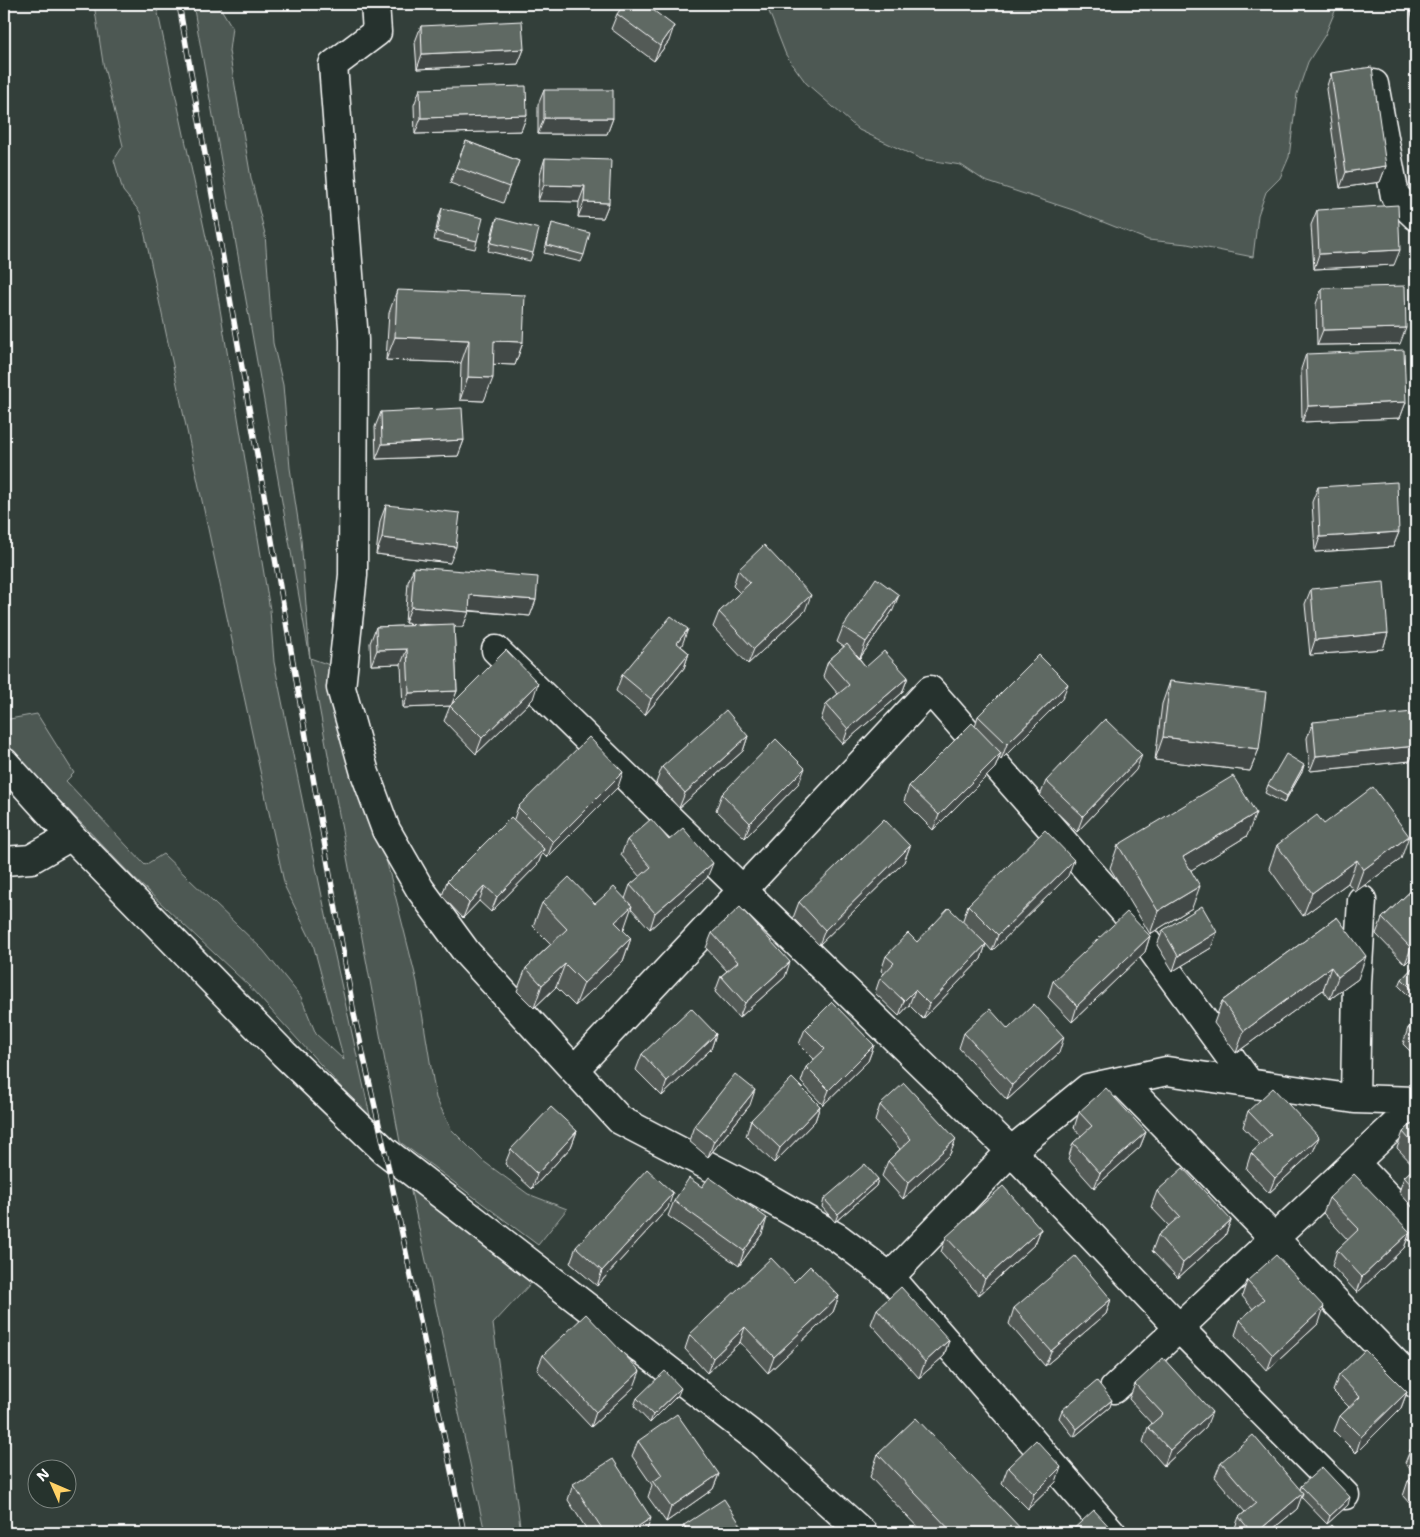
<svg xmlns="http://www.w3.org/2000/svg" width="1420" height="1537" font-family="'Shantell Sans',sans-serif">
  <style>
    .green { fill: #4d5853; stroke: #a6aca9 }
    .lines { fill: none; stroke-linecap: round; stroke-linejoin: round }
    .street-casing { stroke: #fff; stroke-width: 31 }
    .street { stroke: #26332d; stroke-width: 28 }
    .rail-casing { stroke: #fff; stroke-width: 5.5 }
    .rail { stroke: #26332d; stroke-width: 4; stroke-dasharray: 11; stroke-linecap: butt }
    .wall { fill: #525a56; stroke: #fff }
    .shaded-wall { fill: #424a46; stroke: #fff }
    .building { fill: #5f6964; stroke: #fff }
  </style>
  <rect width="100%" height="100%" fill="#333f3a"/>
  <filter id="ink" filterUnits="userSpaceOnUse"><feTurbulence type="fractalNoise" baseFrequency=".02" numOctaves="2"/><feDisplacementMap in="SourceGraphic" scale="10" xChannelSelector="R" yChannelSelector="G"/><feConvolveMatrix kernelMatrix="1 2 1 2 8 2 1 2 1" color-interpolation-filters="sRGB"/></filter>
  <g filter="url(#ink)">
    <!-- green -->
    <path class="green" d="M94 4H156L215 279 270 610 274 662 324 906 371 1120 249 986 133 877 4 743V720L37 714 74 773 66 781 145 865 163 854 263 950 301 997 316 1034 344 1060 313 944 285 887 140 212 123 191 114 160 123 146 103 63Z
      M193 4H218L232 27 229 51 251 178 265 234 273 343 283 385 290 468 301 539 310 658 338 668 417 982 436 1098 451 1129 483 1161 528 1194 567 1209 538 1245 400 1142 310 658Z
      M766 4H1338L1325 35 1308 62 1297 94 1289 157 1280 178 1266 192 1258 215 1253 257 1187 244 1148 240 1073 210 985 181 961 165 921 159 859 130 806 83 786 55Z
      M410 1187 531 1283 493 1324 521 1533H485Z"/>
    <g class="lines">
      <defs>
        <path id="street" d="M375 4 377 32 333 65 354 340 353 575 341 688 365 773 386 830 420 889 467 953 620 1120 749 1187 838 1238 890 1277 1112 1533
          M1374 84 1395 196 1416 216
          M496 650 1011 1151 1179 1328 1345 1495
          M4 762 71 836 284 1054 385 1151 760 1441 863 1533
          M4 861 31 859 71 836
          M574 1070 930 690 1124 911 1249 1083
          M1121 1081 1416 1384
          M1355 1099 1357 983 1362 900
          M1355 1163 1416 1227
          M890 1277 1011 1151 1088 1088 1167 1071 1355 1099 1416 1101
          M1114 1389 1416 1105"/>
      </defs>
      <!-- street casing -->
      <use href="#street" class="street-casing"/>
      <!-- street -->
      <use href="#street" class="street"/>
      <defs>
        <path id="rail" d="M179 4 354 1014 385 1151 464 1533"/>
      </defs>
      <!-- rail casing -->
      <use href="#rail" class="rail-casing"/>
      <!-- rail -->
      <use href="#rail" class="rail"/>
    </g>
    <!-- wall -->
    <path class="wall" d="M1409 4H1416V32Z
      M617 14 669 41 654 61 611 29Z
      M421 26 524 49 518 64 417 69 415 42Z
      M1331 73 1386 166 1380 182 1340 188 1326 89Z
      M420 89 527 115 521 131 415 134 414 105Z
      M544 90 613 118 607 134H538V105Z
      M466 141 519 161 503 203 450 183Z
      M545 158 609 203 603 218 578 217 579 202 538 201 540 174Z
      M442 208 477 241 475 249 434 240 439 216Z
      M1317 210 1394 265 1314 269 1311 225Z
      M497 218 533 253 530 261 488 251 494 226Z
      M552 223 584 255 581 262 544 253Z
      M1322 288 1400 344 1317 345 1316 304Z
      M397 290 523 342 515 365 493 364 484 401 460 400 461 363 386 360 389 313Z
      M1306 354 1406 402 1400 418 1302 422 1301 369Z
      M381 412 464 440 458 456 376 459 375 427Z
      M1318 487 1399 532 1393 547 1315 552 1312 502Z
      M386 505 450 563 376 554 380 521Z
      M414 567 536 600 530 616 469 611 463 627H454L457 691 452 704 533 699 476 754 444 721 450 706 403 708 401 664 371 665 370 643 376 627 436 625 405 623 408 582Z
      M738 570 805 611 748 664 713 627 719 612 740 593 733 586Z
      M1311 589 1388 633 1383 649 1310 655 1305 604Z
      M893 610 860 658 856 654 866 667 908 677 902 693 843 744 821 720 826 704 838 694 823 676 828 661 844 647 837 642 843 627Z
      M682 645 681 646 689 653 684 668 645 715 616 691 622 675Z
      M1170 681 1259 749 1250 771 1155 760 1162 704Z
      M1062 699 1001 760 999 758 995 768 933 830 904 801 909 786 975 726 978 716Z
      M1313 722 1410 761 1310 771 1307 738Z
      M748 736 743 751 679 808 656 783 662 767Z
      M1136 770 1077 832 1040 796 1046 781Z
      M1302 772 1284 803 1265 793 1268 785Z
      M799 783 745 838 716 810 722 794Z
      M618 787 547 858 542 853 538 864 491 912 479 901 463 918 442 896 447 881 514 819 518 807Z
      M1324 824 1401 859 1355 892 1348 883 1303 916 1269 868 1277 845Z
      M1247 836 1191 870 1192 908 1150 934 1110 868 1118 845Z
      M627 840H669L707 878 650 929 631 908 623 930 631 938 623 961 575 1006 556 987 534 1008 517 991 526 968 551 944 533 926 542 903 595 904 625 899 630 885 640 877 621 855Z
      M910 846 904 862 819 945 793 918 799 902Z
      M1068 876 992 951 986 944 981 959 923 1019 909 1005 899 1016 875 993 880 978 884 974 881 971 886 956 963 920 968 905Z
      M1416 886V953L1405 964 1376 934 1382 918Z
      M1337 917 1358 979 1330 999 1323 990 1236 1053 1214 1023 1222 1001Z
      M1163 930 1217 932 1211 948 1173 971 1157 945Z
      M712 933 785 977 739 1018 715 992 721 976 727 971 706 948Z
      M1150 936 1145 952 1072 1022 1048 997 1053 981Z
      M1416 964V1003L1399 986 1402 979Z
      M1416 1020V1057L1403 1044 1408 1028Z
      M805 1029 874 1045 868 1061 823 1105 801 1082 806 1067 814 1059 799 1044Z
      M1008 1029 1059 1053 1007 1100 959 1048 964 1033Z
      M716 1034 711 1049 662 1096 636 1070 642 1054Z
      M750 1105 708 1157 689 1141 694 1126Z
      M880 1105 956 1139 950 1154 903 1199 882 1176 888 1161 900 1149 875 1121Z
      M820 1106 815 1121 774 1163 746 1136 751 1120Z
      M1248 1111 1313 1152 1269 1193 1246 1169 1251 1153 1260 1145 1243 1127Z
      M1079 1112 1146 1132 1140 1147 1094 1188 1068 1159 1073 1143 1081 1136 1074 1128Z
      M1416 1120V1211L1399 1192 1404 1177 1415 1167 1397 1148 1403 1132Z
      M577 1131 571 1147 532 1189 505 1164 511 1149Z
      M878 1179 876 1186 835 1222 822 1207 824 1199Z
      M702 1187 762 1234 739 1266 668 1216 674 1201Z
      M1157 1191 1231 1220 1225 1236 1178 1278 1152 1251 1158 1235 1169 1226 1151 1207Z
      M1329 1198 1410 1232 1404 1248 1357 1293 1332 1266 1337 1250 1348 1240 1323 1213Z
      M668 1208 597 1286 570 1263 576 1247Z
      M1041 1229 1035 1244 979 1295 941 1252 946 1237Z
      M1247 1281 1319 1323 1267 1371 1235 1335 1240 1320 1253 1309 1242 1296Z
      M794 1282 839 1296 833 1312 768 1373 740 1342 707 1373 685 1349 690 1334Z
      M1111 1299 1106 1314 1045 1366 1009 1324 1014 1308Z
      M877 1309 949 1340 944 1356 919 1378 871 1324Z
      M543 1355 634 1387 591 1427 537 1370Z
      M1339 1375 1407 1392 1401 1408 1356 1453 1334 1431 1340 1416 1349 1407 1333 1391Z
      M1135 1384 1206 1427 1164 1466 1143 1442 1148 1427 1152 1424 1129 1399Z
      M678 1395 650 1423 634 1406 637 1398Z
      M1110 1407 1074 1437 1059 1418 1062 1410Z
      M638 1441 719 1474 713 1489 666 1522 648 1497 652 1485 632 1456Z
      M1416 1443V1511L1403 1496 1408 1481 1415 1474 1405 1463 1411 1448Z
      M878 1454 1025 1533H923L870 1477Z
      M1221 1462 1300 1490 1301 1486 1348 1505 1327 1524 1301 1497 1297 1509 1268 1533H1233L1239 1517 1245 1512 1215 1477Z
      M1008 1467 1056 1482 1028 1509 1002 1483Z
      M573 1484 646 1533H589L568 1500Z
      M684 1525 746 1533H681Z"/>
    <!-- shaded-wall -->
    <path class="shaded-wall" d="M674 26 669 41 654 61 660 46Z
      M524 49 518 64 417 69 422 54Z
      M527 115 521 131 415 134 421 118Z
      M544 118H613L607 134H538Z
      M1386 166 1380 182 1340 188 1346 172Z
      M544 185 585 186 579 202 538 201Z
      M584 202 609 203 603 218 578 217Z
      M1400 250 1394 265 1314 269 1319 254Z
      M1406 328 1400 344 1317 345 1323 330Z
      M395 337 469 340 461 363 386 360Z
      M494 341 523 342 515 365 486 364Z
      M468 377 493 378 484 401 460 400Z
      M1406 402 1400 418 1302 422 1308 406Z
      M464 440 458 456 376 459 382 444Z
      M1399 532 1393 547 1315 552 1320 537Z
      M382 538 456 547 450 563 376 554Z
      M470 595 536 600 530 616 465 610Z
      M811 595 805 611 748 664 754 649Z
      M899 595 893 610 860 658 866 642Z
      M411 607 469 612 463 627 405 623Z
      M688 629 682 645 671 658 677 643Z
      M1388 633 1383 649 1310 655 1315 640Z
      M407 649 401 664 371 665 377 650Z
      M689 653 684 668 645 715 651 699Z
      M908 677 902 693 843 744 848 729Z
      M538 683 533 699 476 754 482 738Z
      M1068 684 1062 699 1001 760 1007 744Z
      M457 691 451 706 403 708 409 693Z
      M748 736 743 751 679 808 685 793Z
      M1163 737 1259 749 1250 771 1155 760Z
      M1416 746 1410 761 1310 771 1316 756Z
      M1001 753 995 768 933 830 939 815Z
      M1142 755 1136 770 1077 832 1083 816Z
      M1304 765 1302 772 1284 803 1287 796Z
      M805 768 799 783 745 838 750 823Z
      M623 772 618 787 547 858 553 842Z
      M1256 813 1247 836 1175 880 1183 857Z
      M1409 836 1401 859 1355 892 1363 870Z
      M910 846 904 862 819 945 825 930Z
      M544 849 538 864 491 912 497 897Z
      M1074 860 1068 876 992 951 998 935Z
      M1357 860 1348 883 1303 916 1312 893Z
      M713 863 707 878 650 929 655 913Z
      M485 886 479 901 463 918 469 903Z
      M1200 886 1192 908 1150 934 1158 911Z
      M632 906 624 929 607 945 615 922Z
      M1217 932 1211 948 1173 971 1178 956Z
      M1150 936 1145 952 1072 1022 1077 1006Z
      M631 938 623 961 575 1006 584 983Z
      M1416 943V953L1405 964 1411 948Z
      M986 944 981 959 923 1019 929 1004Z
      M1366 956 1358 979 1330 999 1338 977Z
      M790 962 785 977 739 1018 745 1003Z
      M565 964 556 987 534 1008 542 985Z
      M1331 967 1323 990 1236 1053 1244 1031Z
      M915 990 909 1005 899 1016 904 1001Z
      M716 1034 711 1049 662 1096 667 1081Z
      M1064 1037 1059 1053 1007 1100 1012 1085Z
      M874 1045 868 1061 823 1105 829 1090Z
      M755 1090 750 1105 708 1157 714 1141Z
      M820 1106 815 1121 774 1163 780 1148Z
      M577 1131 571 1147 532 1189 537 1174Z
      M1146 1132 1140 1147 1094 1188 1100 1173Z
      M1319 1137 1313 1152 1269 1193 1275 1178Z
      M956 1139 950 1154 903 1199 908 1183Z
      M878 1179 876 1186 835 1222 838 1214Z
      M673 1193 668 1208 597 1286 602 1271Z
      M767 1218 762 1234 739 1266 744 1251Z
      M1231 1220 1225 1236 1178 1278 1183 1263Z
      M1041 1229 1035 1244 979 1295 985 1279Z
      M1410 1232 1404 1248 1357 1293 1362 1277Z
      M839 1296 833 1312 768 1373 774 1357Z
      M1111 1299 1106 1314 1045 1366 1051 1351Z
      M1324 1307 1319 1323 1267 1371 1273 1355Z
      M745 1327 740 1342 707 1373 713 1358Z
      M949 1340 944 1356 919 1378 925 1362Z
      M640 1371 634 1387 591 1427 596 1412Z
      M681 1388 678 1395 650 1423 653 1415Z
      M1407 1392 1401 1408 1356 1453 1361 1437Z
      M1112 1400 1110 1407 1074 1437 1077 1429Z
      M1212 1412 1206 1427 1164 1466 1170 1450Z
      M1061 1467 1056 1482 1028 1509 1034 1494Z
      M719 1474 713 1489 666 1522 671 1507Z
      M1303 1493 1297 1509 1268 1533H1256Z
      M1350 1497 1348 1505 1327 1524 1330 1516Z
      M651 1518 646 1533H628Z"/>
    <!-- building -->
    <path class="building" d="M624 4H645L674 26 660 46 617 14Z
      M522 21 524 49 422 54 421 26Z
      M1372 67 1386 166 1346 172 1331 73Z
      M526 86 527 115 421 118 420 89Z
      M544 90H613V118H544Z
      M466 141 519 161 509 187 456 167Z
      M545 158 611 160 609 203 584 202 585 186 544 185Z
      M1398 205 1400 250 1319 254 1317 210Z
      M442 208 483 218 477 241 437 232Z
      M497 218 539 229 533 253 491 243Z
      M552 223 590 233 584 255 547 245Z
      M1405 286 1406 328 1323 330 1322 288Z
      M397 290 525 295 523 342 494 341 493 378 468 377 469 340 395 337Z
      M1404 350 1406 402 1308 406 1306 354Z
      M462 408 464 440 382 444 381 412Z
      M1397 482 1399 532 1320 537 1318 487Z
      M386 505 460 513 456 547 382 538Z
      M764 545 811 595 754 649 719 612 750 583 738 570Z
      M414 567 538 577 536 600 470 595 469 612 411 607Z
      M876 578 899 595 866 642 843 627Z
      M1384 582 1388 633 1315 640 1311 589Z
      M671 616 688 629 677 643 689 653 651 699 622 675Z
      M454 624 457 691 409 693 407 649 377 650 376 627Z
      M847 644 866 667 884 651 908 677 848 729 826 704 849 685 828 661Z
      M506 650 538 683 482 738 450 706Z
      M1039 655 1068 684 1007 744 978 716Z
      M1170 681 1266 692 1259 749 1163 737Z
      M726 710 748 736 685 793 662 767Z
      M1413 712 1416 746 1316 756 1313 722Z
      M1105 719 1142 755 1083 816 1046 781Z
      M972 723 1001 753 939 815 909 786Z
      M589 737 623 772 553 842 518 807Z
      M776 739 805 768 750 823 722 794Z
      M1286 754 1304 765 1287 796 1268 785Z
      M1233 776 1256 813 1183 857 1200 886 1158 911 1118 845Z
      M1373 787 1409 836 1363 870 1357 860 1312 893 1277 845 1317 815 1324 824Z
      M511 817 544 849 497 897 485 886 469 903 447 881Z
      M651 819 669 840 683 828 713 863 655 913 630 885 651 867 627 840Z
      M884 819 910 846 825 930 799 902Z
      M1045 830 1074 860 998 935 968 905Z
      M569 877 595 904 614 887 632 906 615 922 631 938 584 983 565 964 542 985 526 968 567 929 542 903Z
      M1416 886V943L1411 948 1382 918Z
      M1202 906 1217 932 1178 956 1163 930Z
      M740 907 790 962 745 1003 721 976 738 962 712 933Z
      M949 908 986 944 929 1004 915 990 904 1001 880 978 894 963 886 956 908 933 917 942Z
      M1127 912 1150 936 1077 1006 1053 981Z
      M1337 917 1366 956 1338 977 1331 967 1244 1031 1222 1001Z
      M1416 964V993L1402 979Z
      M832 1002 874 1045 829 1090 806 1067 825 1049 805 1029Z
      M1034 1004 1064 1037 1012 1085 964 1033 990 1009 1008 1029Z
      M691 1008 716 1034 667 1081 642 1054Z
      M1416 1020V1036L1408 1028Z
      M735 1074 755 1090 714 1141 694 1126Z
      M792 1078 820 1106 780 1148 751 1120Z
      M904 1083 956 1139 908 1183 888 1161 911 1139 880 1105Z
      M1106 1088 1146 1132 1100 1173 1073 1143 1092 1126 1079 1112Z
      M1273 1088 1319 1137 1275 1178 1251 1153 1271 1135 1248 1111Z
      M551 1107 577 1131 537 1174 511 1149Z
      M1416 1120V1147L1403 1132Z
      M865 1164 878 1179 838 1214 824 1199Z
      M1416 1166V1190L1404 1177Z
      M1183 1168 1231 1220 1183 1263 1158 1235 1180 1216 1157 1191Z
      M647 1169 673 1193 602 1271 576 1247Z
      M1354 1174 1410 1232 1362 1277 1337 1250 1359 1229 1329 1198Z
      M709 1177 767 1218 744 1251 674 1201 689 1178 702 1187Z
      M1003 1186 1041 1229 985 1279 946 1237Z
      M1276 1255 1324 1307 1273 1355 1240 1320 1264 1299 1247 1281Z
      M1075 1256 1111 1299 1051 1351 1014 1308Z
      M771 1258 794 1282 810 1266 839 1296 774 1357 745 1327 713 1358 690 1334Z
      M901 1287 949 1340 925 1362 877 1309Z
      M586 1314 640 1371 596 1412 543 1355Z
      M1365 1350 1407 1392 1361 1437 1340 1416 1360 1397 1339 1375Z
      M1163 1358 1212 1412 1170 1450 1148 1427 1163 1414 1135 1384Z
      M665 1371 681 1388 653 1415 637 1398Z
      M1097 1381 1112 1400 1077 1429 1062 1410Z
      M677 1414 719 1474 671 1507 653 1482 662 1475 638 1441Z
      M916 1418 1025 1533H953L878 1454Z
      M1253 1435 1303 1493 1256 1533H1252L1239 1517 1256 1503 1221 1462Z
      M1036 1440 1061 1467 1034 1494 1008 1467Z
      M1416 1443V1454L1411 1448Z
      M613 1459 651 1518 628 1533H605L573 1484Z
      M1322 1467 1350 1497 1330 1516 1301 1486Z
      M1416 1474V1489L1408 1481Z
      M724 1499 746 1533H689L684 1525Z
      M1094 1510 1114 1532 1113 1533H1069Z
      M1331 1525 1338 1533H1322Z"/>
  </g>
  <!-- margin -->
  <rect width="1420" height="1537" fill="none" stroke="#26332d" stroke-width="20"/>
  <rect x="10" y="10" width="1400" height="1517" fill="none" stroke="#fff" stroke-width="2" filter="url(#ink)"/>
  <!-- north arrow -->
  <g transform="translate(52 1484) rotate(315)"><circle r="24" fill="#26332d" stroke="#7d8581"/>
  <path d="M0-4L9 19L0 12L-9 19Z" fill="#ffd166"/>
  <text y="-8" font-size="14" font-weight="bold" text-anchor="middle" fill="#ffffff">N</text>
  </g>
</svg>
